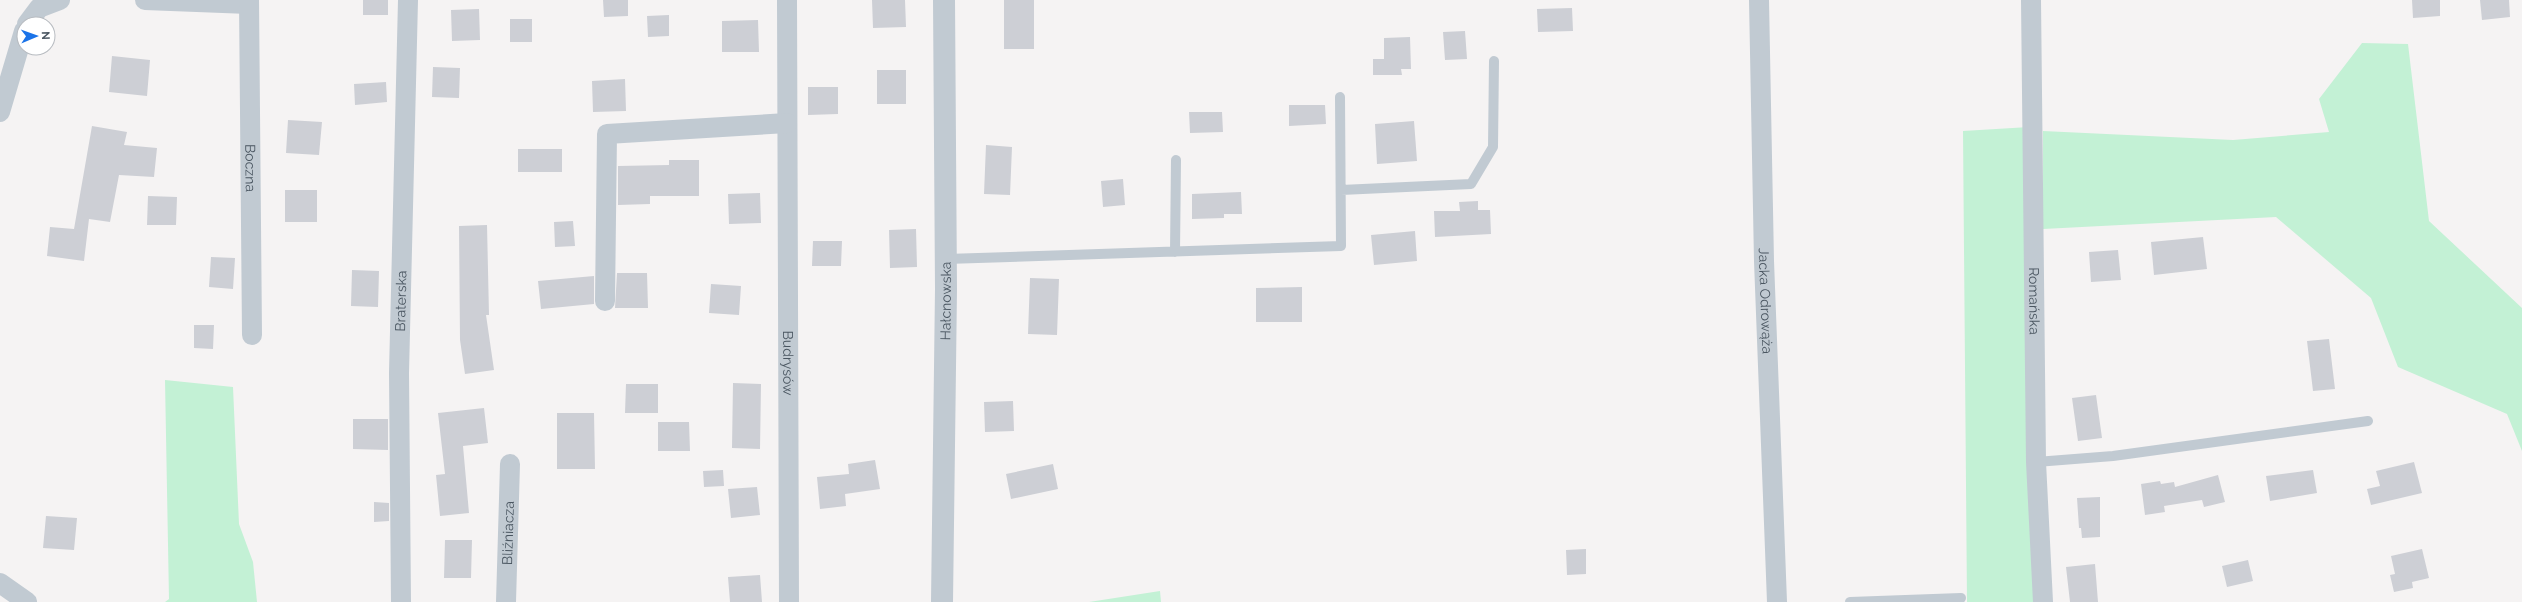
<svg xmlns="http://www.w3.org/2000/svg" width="2522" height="602" font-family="Raleway,sans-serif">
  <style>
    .green { fill: #c3f1d5 }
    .building { fill: #cdcfd5 }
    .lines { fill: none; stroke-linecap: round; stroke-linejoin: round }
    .service { stroke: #c1cad2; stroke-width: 10 }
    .minor { stroke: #c1cad2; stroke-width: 20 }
    .tertiary { stroke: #c1cad2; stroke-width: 22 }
    .labels { text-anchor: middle; stroke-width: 4; stroke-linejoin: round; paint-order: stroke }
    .street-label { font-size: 14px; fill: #4a5661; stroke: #fff }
  </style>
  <rect width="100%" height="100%" fill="#f5f3f3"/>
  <!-- green -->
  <path class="green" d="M2362 43 2408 44 2429 221 2522 308V451L2507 414 2398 367 2371 298 2276 217 2043 229V131L2233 140 2329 132 2319 99Z
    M2029 127 2037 602H1967L1963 131Z
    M165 380 233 387 239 524 253 562 257 602H165L169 599Z
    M1160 591 1161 602H1089Z"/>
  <!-- building -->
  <path class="building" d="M363 0H388V15H363Z
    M603 0H628V16L604 17Z
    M872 0H905L906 27 873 28Z
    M1004 0H1034V49H1004Z
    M2412 0H2440V16L2413 18Z
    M2480 0H2509L2510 17 2482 20Z
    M1572 8 1573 31 1538 32 1537 9Z
    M479 9 480 40 452 41 451 10Z
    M669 15V36L648 37 647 16Z
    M510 19H532V42H510Z
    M758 20 759 52H722V21Z
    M1465 31 1467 59 1445 60 1443 32Z
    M1410 37 1411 69H1401L1402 75H1373V59H1384V38Z
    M112 56 150 60 147 96 109 92Z
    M433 67 460 68 459 98 432 97Z
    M877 70H906V104H877Z
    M625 79 626 111 593 112 592 81Z
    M386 82 387 102 355 105 354 84Z
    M808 87H838V114L808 115Z
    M1289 105H1325L1326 124 1289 126Z
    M1189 112H1222L1223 132 1190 133Z
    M288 120 322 122 319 155 286 153Z
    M1414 121 1417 161 1377 164 1375 124Z
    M92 126 127 132 124 145 157 148 154 177 119 175 110 222 89 219 84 261 47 256 50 227 74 229Z
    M986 145 1012 147 1010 195 984 194Z
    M518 149H562V172H518Z
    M669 160H699V196H650V204L618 205V166L669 165Z
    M1123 179 1125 205 1103 207 1101 181Z
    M285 190H317V222H285Z
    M1241 192 1242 214H1224V218L1192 219V194Z
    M760 193 761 223 729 224 728 194Z
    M148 196 177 197 176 225H147Z
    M1478 201V210H1490L1491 234 1435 237 1434 211H1460L1459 202Z
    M573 221 575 246 555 247 554 222Z
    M487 225 489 315H486L494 370 465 374 460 340 459 226Z
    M916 229 917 267 890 268 889 230Z
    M1415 231 1417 261 1374 265 1371 235Z
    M2203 237 2207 269 2154 275 2151 242Z
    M813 241H842L841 266H812Z
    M2118 250 2121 280 2091 282 2089 252Z
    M211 257 235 258 233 289 209 287Z
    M352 270 379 271 378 307 351 306Z
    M617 273H647L648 308H615Z
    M594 276V304L541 309 538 281Z
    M1030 278 1059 279 1057 335 1028 334Z
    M711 284 741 286 739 315 709 313Z
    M1302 287V322H1256V288Z
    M194 325H214L213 349 194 348Z
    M2329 339 2335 389 2313 391 2307 341Z
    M733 383 761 384 760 449 732 448Z
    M626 384H658V413H625Z
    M2096 395 2102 438 2078 441 2072 398Z
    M1013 401 1014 431 985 432 984 402Z
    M484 408 488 443 463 446 469 513 440 516 436 475 445 474 438 413Z
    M557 413H594L595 469H557Z
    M353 419H388V450L353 449Z
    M658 422H689L690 451H658Z
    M875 460 880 489 845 494 846 506 820 509 817 477 849 474 848 464Z
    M2414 462 2422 493 2371 505 2367 489 2380 486 2376 471Z
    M1053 464 1058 489 1011 499 1006 474Z
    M723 470 724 486 704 487 703 471Z
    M2313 470 2317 493 2270 501 2266 476Z
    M2218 475 2225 502 2204 507 2202 500 2164 506 2165 512 2145 515 2141 484 2160 481 2161 484 2174 482 2175 487Z
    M757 487 760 515 731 518 728 489Z
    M2100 497V537L2082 538 2081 528H2079L2077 498Z
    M374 502 389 503V521L374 522Z
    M46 516 77 518 74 550 43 548Z
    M445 540H472L471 578H444Z
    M1586 549V574L1567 575 1566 550Z
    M2422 549 2429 578 2412 582 2413 588 2394 592 2390 575 2395 574 2391 556Z
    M2248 560 2253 581 2227 587 2222 566Z
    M2095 564 2098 602H2070L2066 567Z
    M760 575 762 602H730L728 577Z"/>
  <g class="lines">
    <!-- service -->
    <path class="service" d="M1341 190 1471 184 1493 147 1494 61
      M1175 252 1176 160
      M946 259 1341 246 1340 97
      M2036 462 2113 456 2368 421
      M1850 602 1961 598"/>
    <!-- minor -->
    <g class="minor">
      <path d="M145 0 249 4"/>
      <path id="s1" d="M249 0 252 335"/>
      <path id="s2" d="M787 0 789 602"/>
      <path id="s3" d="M1759 0 1764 261 1777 602"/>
      <path id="s4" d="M2031 0 2036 462 2043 602"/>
      <path d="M27 24 39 8 60 0"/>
      <path d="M0 112 24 31"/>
      <path d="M605 301 607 134 787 123"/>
      <path d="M0 583 27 602"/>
      <path id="s5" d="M401 602 399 373 408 0"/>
      <path id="s6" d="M506 602 510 464"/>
    </g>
    <!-- tertiary -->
    <path class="tertiary" id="s7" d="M942 602 946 289 944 0"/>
  </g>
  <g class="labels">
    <!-- street labels -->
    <g class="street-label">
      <text dy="5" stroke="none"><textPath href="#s1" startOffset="168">Boczna</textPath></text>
      <text dy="5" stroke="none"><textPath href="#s5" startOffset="301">Braterska</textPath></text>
      <text dy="5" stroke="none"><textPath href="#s7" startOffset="301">Hałcnowska</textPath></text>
      <text dy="5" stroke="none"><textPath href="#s3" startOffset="301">Jacka Odrowąża</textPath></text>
      <text dy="5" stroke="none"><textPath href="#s4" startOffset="301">Romańska</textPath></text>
      <text dy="5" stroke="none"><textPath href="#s2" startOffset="363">Budrysów</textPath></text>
      <text dy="5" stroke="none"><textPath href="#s6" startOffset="69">Bliźniacza</textPath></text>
    </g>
  </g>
  <!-- north arrow -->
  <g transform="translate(36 36) rotate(88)"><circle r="19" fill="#ffffff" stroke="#b7bbc0"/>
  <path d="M0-3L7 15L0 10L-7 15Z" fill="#1a73e8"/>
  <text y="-6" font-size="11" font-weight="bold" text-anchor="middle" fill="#4a5661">N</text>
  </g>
</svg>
